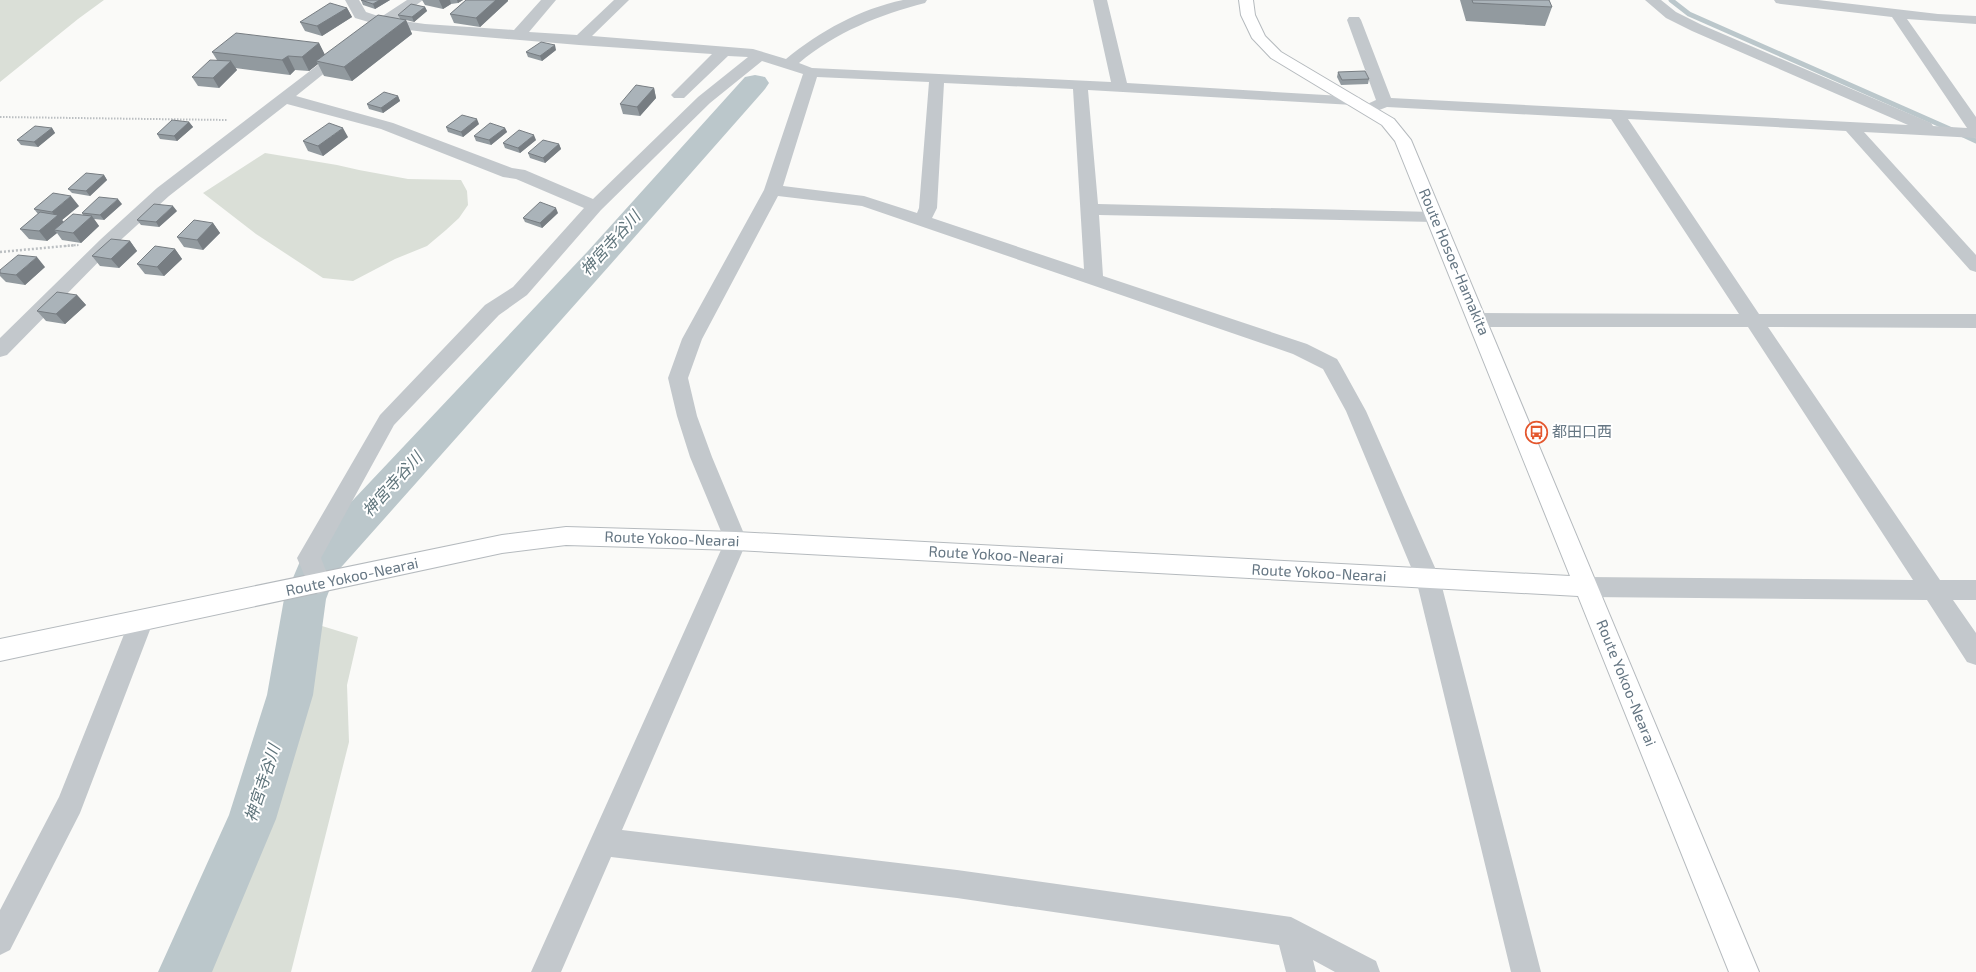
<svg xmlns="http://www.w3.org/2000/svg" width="1976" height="972" font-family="'Exo 2','Noto Sans JP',sans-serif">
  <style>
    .green { fill: #dadfd7 }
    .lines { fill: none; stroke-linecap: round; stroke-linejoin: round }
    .stream { stroke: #bbc7cb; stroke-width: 5 }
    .river { fill: #bbc7cb; fill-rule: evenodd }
    .major-casing { stroke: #b5babe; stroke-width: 2 }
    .path-far1 { stroke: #bbbfc2; stroke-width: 2; stroke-dasharray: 1.5 1.5; stroke-linecap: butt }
    .path { stroke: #bbbfc2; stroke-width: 2.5; stroke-dasharray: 2 2; stroke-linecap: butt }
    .minor { fill: #c3c8cc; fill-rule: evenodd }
    .major { fill: #fff; fill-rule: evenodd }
    .wall { fill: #929a9f }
    .shaded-wall { fill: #777d82 }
    .building { fill: #aab3b9; stroke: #777d82 }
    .labels { text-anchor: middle; stroke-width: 4; stroke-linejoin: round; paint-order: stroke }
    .street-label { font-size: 15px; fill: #657683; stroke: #fff }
    .poi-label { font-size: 15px; fill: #657683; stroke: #fff; text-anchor: start }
    .water-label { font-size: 16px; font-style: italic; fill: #60757c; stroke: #fff }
  </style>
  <rect width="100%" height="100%" fill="#fafaf8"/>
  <!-- green -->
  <path class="green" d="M0 0H104L78 19 0 82Z
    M265 153 337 165 359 170 408 179 461 180 467 191 468 205 459 218 446 230 427 246 395 259 353 281 323 278 256 234 203 193Z
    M322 626 358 637 347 685 349 742 291 972H166L188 929Z"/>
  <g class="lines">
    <!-- stream -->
    <path class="stream" d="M1671 0 1689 14 1952 130
      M1961 134 1976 141"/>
    <!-- river -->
    <path class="river" d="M755 75 765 77 769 83 765 89 610 265 336 573 326 599 313 695 276 819 212 972H158L229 815 267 695 284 599 304 552 588 251 745 77Z"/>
    <defs>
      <path id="major" d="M1239 0H1253L1255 15 1265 36 1281 52 1394 119 1411 140 1759 972H1729L1578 596 736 550 566 545 502 553 0 661V639L502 535 566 527 736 532 1570 576 1395 141 1382 125 1271 58 1252 38 1241 15Z"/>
    </defs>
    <!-- major casing -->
    <use href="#major" class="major-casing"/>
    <!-- path-far1 -->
    <path class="path-far1" d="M0 117 227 120
      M65 246 79 245"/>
    <!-- path -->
    <path class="path" d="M0 252 76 245"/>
    <!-- minor -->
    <path class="minor" d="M345 0H359L366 12 381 17 407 0H423L396 20 425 24 514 30 541 0H556L529 32 577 35 614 0H629L592 36 753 49 786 59C820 31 860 9 903 0 910 0 919 0 927 0L925 3C879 15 836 32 799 63L812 68 1111 82 1093 0H1107L1127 83 1359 97 1361 100 1359 103 1353 105 1088 90 1098 204 1434 212 1440 213 1443 217 1440 221 1434 222 1099 215 1103 276 1307 344 1337 359 1340 364 1366 411 1440 579 1541 972H1511L1416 579 1346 411 1323 369 1293 354 862 206 778 196 702 339 688 378 697 416 712 457 747 541 622 830 957 870 1291 917 1376 961 1380 972H1335L1313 960 1316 972H1286L1279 945 957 898 611 857 561 972H531L725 541 690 457 677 416 668 378 682 339 764 190 803 74 762 61 710 103 601 210 527 295 499 315 394 425 321 558 331 584 327 591 319 594 311 591 297 558 380 415 485 305 513 287 584 208 516 179 503 177 381 129 287 104 169 196 113 247 7 355 0 357V338L101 239 157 188 340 48H350L352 51 296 96 393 123 512 168 525 170 593 199 698 97 748 57 728 56 684 98H674L671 95 712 54 579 45 425 32 385 27 378 29 373 28 371 25 372 23 355 18ZM817 77 929 82 919 208 917 213 864 196 783 186ZM944 83 1073 89 1084 269 932 218 937 208Z
      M1645 0H1661L1676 12 1702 25 1931 123 1933 126 1967 128 1892 17 1781 4 1776 3 1774 0H1818L1938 14 1976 16V24L1907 19 1976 117V138L1864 132 1976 255V272L1970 270 1846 131 1628 119 1759 314H1976V328L1768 327 1940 580H1976V600H1953L1976 633V665L1967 662 1927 600 1587 597 1579 594 1575 587 1579 580 1587 577 1913 580 1748 327H1478L1471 325 1468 320 1471 315 1478 313 1739 314 1611 119 1387 107 1369 114 1363 112 1361 109 1363 106 1376 100 1347 20 1349 17H1359L1361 20 1391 98 1908 125 1692 31 1666 18Z
      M141 612 150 615 153 622 80 813 10 950 0 955V910L59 797 129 622 132 615Z"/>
    <!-- major -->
    <use href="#major" class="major"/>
  </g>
  <!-- wall -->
  <path class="wall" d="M361 0H390L375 9 363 5Z
    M422 0H463L458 3 451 4 443 9 425 5Z
    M466 0H508V1L480 27 454 23 450 14Z
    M1460 0H1549L1552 7 1545 26 1466 21Z
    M425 7 427 11 414 22 406 20 412 34 352 81 324 76 318 64 309 71 295 70 290 75 235 68 237 70 219 88 198 86 192 77 217 60 212 52 319 43 325 55 400 19 398 15Z
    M347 8 352 17 322 36 305 31 300 22Z
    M556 50 542 61 528 57 526 52Z
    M1338 72 1369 79 1368 84 1341 85 1337 77Z
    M654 88 656 98 640 116 623 114 620 104Z
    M398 96 400 101 383 113 369 109 367 104Z
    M189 122 193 127 177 141 160 139 157 134Z
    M479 124 463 137 448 132 446 127Z
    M52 128 55 133 38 147 21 145 17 140Z
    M505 128 507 132 491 145 476 141 474 136Z
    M348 137 323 156 308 151 303 141Z
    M536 140 520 153 505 148 503 143Z
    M559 144 561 149 545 163 530 158 528 153Z
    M104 175 107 180 90 196 72 193 68 189Z
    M122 204 104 220 94 219 99 226 81 243 62 240 57 233 47 241 29 239 20 229 38 214 34 209 79 206 62 220 64 222 83 215 82 213Z
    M177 211 159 227 141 225 137 220Z
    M558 213 542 228 525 222 523 218Z
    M213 223 220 233 203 250 184 247 177 237Z
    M130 241 137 251 119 268 100 266 92 256Z
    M175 249 182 259 164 276 145 274 137 264Z
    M45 267 25 285 6 282 0 276V270Z
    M77 295 86 305 65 324 46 321 37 311Z"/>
  <!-- shaded-wall -->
  <path class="shaded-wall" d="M380 0H390L375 9 373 4Z
    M439 0H450L451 4 443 9Z
    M457 0H463L458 3Z
    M496 0H508V1L480 27 476 18Z
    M425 7 427 11 414 22 412 17Z
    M347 8 352 17 322 36 317 26Z
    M406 20 412 34 352 81 344 67Z
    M319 43 326 57 316 61 318 64 309 71 302 57Z
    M555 45 556 50 542 61 540 56Z
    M288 56 295 70 290 75 282 60Z
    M231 61 237 70 219 88 213 78Z
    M654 88 656 98 640 116 637 107Z
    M398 96 400 101 383 113 381 108Z
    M477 119 479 124 463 137 461 132Z
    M189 122 193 127 177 141 174 136Z
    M52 128 55 133 38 147 34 142Z
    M343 128 348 137 323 156 318 146Z
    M505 128 507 132 491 145 489 140Z
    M534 135 536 140 520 153 518 148Z
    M559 144 561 149 545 163 543 158Z
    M104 175 107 180 90 196 86 191Z
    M71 196 79 206 62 220 66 225 54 230 57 233 47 241 39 231 56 217 52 212Z
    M118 199 122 204 104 220 100 215Z
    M173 206 177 211 159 227 156 222Z
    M556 208 558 213 542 228 540 223Z
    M92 216 99 226 81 243 73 233Z
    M213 223 220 233 203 250 197 240Z
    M130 241 137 251 119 268 111 259Z
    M175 249 182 259 164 276 157 267Z
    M37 257 45 267 25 285 16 275Z
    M77 295 86 305 65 324 56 314Z"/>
  <!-- building -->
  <path class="building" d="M361 0H380L373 4Z
    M466 0H496L476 18 450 14Z
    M1472 0H1549L1552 7 1473 3Z
    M330 3 347 8 317 26 300 22Z
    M411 4 425 7 412 17 398 15Z
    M378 15 406 20 344 67 316 61Z
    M236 33 319 43 302 57 288 56 282 60 212 52Z
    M541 42 555 45 540 56 526 52Z
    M210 60 231 61 213 78 192 77Z
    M1365 71 1369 79 1342 80 1338 72Z
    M636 85 654 88 637 107 620 104Z
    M384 92 398 96 381 108 367 104Z
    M462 115 477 119 461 132 446 127Z
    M172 120 189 122 174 136 157 134Z
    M329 123 343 128 318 146 303 141Z
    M490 123 505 128 489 140 474 136Z
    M35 126 52 128 34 142 17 140Z
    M519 130 534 135 518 148 503 143Z
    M543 140 559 144 543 158 528 153Z
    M86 173 104 175 86 191 68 189Z
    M53 193 71 196 52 212 34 209Z
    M99 197 118 199 100 215 82 213Z
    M540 202 556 208 540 223 523 218Z
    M154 204 173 206 156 222 137 220Z
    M40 212 58 215 39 231 20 229Z
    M73 214 92 216 73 233 54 230Z
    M194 220 213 223 197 240 177 237Z
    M111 239 130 241 111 259 92 256Z
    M155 246 175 249 157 267 137 264Z
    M18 255 37 257 16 275 0 273V270Z
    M57 292 77 295 56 314 37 311Z"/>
  <!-- icons -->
  <defs>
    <symbol id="bus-ring" viewBox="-11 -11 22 22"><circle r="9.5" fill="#fff" stroke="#e4572e" stroke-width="1.5"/><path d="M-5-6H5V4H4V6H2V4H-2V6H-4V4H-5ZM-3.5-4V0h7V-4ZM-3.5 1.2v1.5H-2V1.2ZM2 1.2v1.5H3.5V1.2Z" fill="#e4572e"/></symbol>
  </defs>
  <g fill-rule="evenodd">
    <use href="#bus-ring" x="1524" y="420" width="25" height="25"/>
  </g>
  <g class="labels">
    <!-- street labels -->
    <g class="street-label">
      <text transform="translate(1454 262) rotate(67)" y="5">Route Hosoe-Hamakita</text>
      <text transform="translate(672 539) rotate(2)" y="5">Route Yokoo-Nearai</text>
      <text transform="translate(996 555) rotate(3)" y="5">Route Yokoo-Nearai</text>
      <text transform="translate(1319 573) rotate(3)" y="5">Route Yokoo-Nearai</text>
      <text transform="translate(352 577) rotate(-12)" y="5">Route Yokoo-Nearai</text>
      <text transform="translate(1626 683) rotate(68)" y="5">Route Yokoo-Nearai</text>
    </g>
    <!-- poi labels -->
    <g class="poi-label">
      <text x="1552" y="437">都田口西</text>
    </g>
    <!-- water labels -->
    <g class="water-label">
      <text transform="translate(610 243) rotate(-48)" y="6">神宮寺谷川</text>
      <text transform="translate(392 484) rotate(-48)" y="6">神宮寺谷川</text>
      <text transform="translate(262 783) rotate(-72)" y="6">神宮寺谷川</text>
    </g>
  </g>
</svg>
